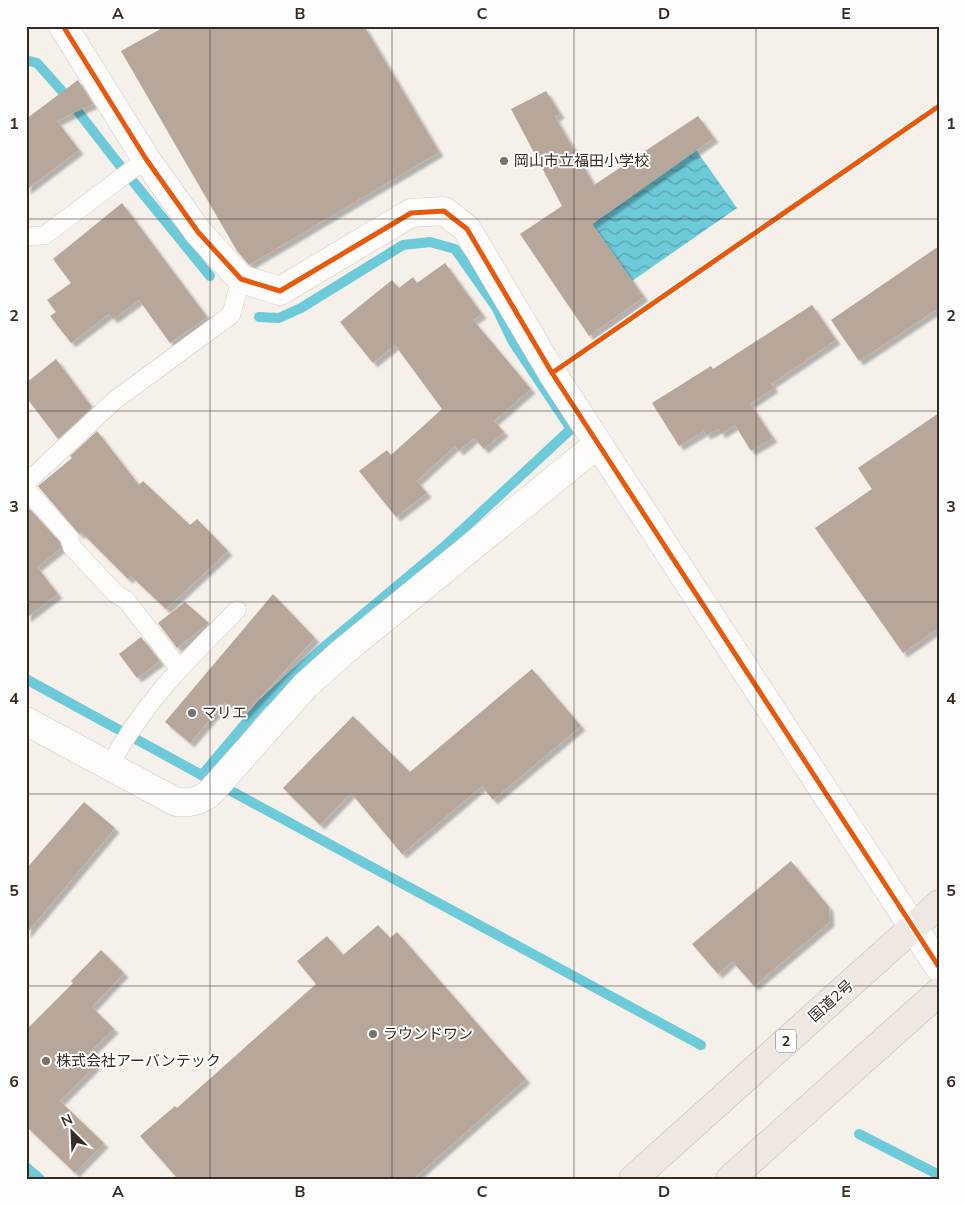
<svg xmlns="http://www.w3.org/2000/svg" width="965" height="1205" font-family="'Nunito Sans','Noto Sans JP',sans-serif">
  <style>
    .water { fill: url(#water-waves) }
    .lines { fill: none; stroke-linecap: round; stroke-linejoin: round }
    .stream { stroke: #6dcad9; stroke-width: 10 }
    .building { fill: #b7a79a; filter: url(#shadow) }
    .service-casing { stroke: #d3cbc4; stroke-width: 19 }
    .minor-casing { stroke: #d3cbc4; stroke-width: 29 }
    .trunk-casing { stroke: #c0b4aa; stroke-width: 29 }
    .service { stroke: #fefdfc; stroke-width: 18 }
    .minor { stroke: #fefdfc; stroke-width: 28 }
    .trunk { stroke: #efe8e2; stroke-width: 28 }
    .cycleway-casing { stroke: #fefefe; stroke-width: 8 }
    .cycleway { stroke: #e8590c; stroke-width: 5 }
    .grid { fill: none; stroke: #372c24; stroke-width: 1; stroke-opacity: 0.55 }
    .poi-dot { fill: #7a716a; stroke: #fefefe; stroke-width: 2 }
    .labels { text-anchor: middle; stroke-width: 4; stroke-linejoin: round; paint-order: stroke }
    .shield { fill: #fefefe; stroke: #736b65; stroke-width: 1 }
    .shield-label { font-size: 14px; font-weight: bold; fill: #372c24 }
    .poi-label { font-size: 15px; fill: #372c24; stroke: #fefefe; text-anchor: start }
    .street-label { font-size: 15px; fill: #372c24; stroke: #fefefe }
    .neatline { fill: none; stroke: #372c24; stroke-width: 2 }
    .grid-label { font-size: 16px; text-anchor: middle; font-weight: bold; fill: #372c24 }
  </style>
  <defs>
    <pattern id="water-waves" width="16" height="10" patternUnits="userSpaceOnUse" patternTransform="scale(1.25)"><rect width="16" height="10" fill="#6dcad9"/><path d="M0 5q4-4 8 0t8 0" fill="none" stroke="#5aa4b0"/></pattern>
    <filter id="shadow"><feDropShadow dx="4.5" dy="4.5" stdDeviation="1" flood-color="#0004"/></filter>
  </defs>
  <rect width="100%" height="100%" fill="#f6f0eb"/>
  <!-- water -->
  <path class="water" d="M696 150 737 208 632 281 592 224Z"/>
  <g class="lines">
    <!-- stream -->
    <path class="stream" d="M26 60 37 63 62 91 114 158 210 276
      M26 679 207 778
      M202 775 261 705 325 646 446 545 571 429 513 342 496 307 455 249 430 242 403 245 301 308 279 318 259 317
      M220 785 701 1045
      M859 1134 939 1175
      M26 1167 40 1179"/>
  </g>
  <!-- building -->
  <path class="building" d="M166 26H364L439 152 249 265 237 251 121 51Z
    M78 80 93 104 57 121 79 150 26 190V119Z
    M546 91 560 114 555 117 594 185 698 116 714 138 592 224 644 297 589 336 520 234 562 206 511 109Z
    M122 203 207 317 170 343 139 300 113 319 109 314 71 343 50 316 56 312 47 300 71 283 53 259Z
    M939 246V308L859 361 831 320Z
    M445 263 482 314 473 320 531 389 494 421 504 432 484 449 474 438 459 451 455 446 417 481 427 493 396 517 359 471 387 450 391 455 442 409 395 345 373 363 340 322 392 280 399 288 413 277 417 283Z
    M812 305 836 340 771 384 774 388 750 404 773 438 751 451 735 425 721 434 718 429 706 435 704 431 679 446 652 403 711 366 713 369Z
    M56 359 92 407 58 439 26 397V383Z
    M939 413V628L903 653 815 528 872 489 858 468Z
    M97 431 139 485 143 481 190 525 197 519 228 551 166 609 131 576 128 579 82 533 79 534 38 486 72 458 70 456Z
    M26 505 60 542 61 548 37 567 58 594 26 618Z
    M273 594 315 638 242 717 225 702 190 743 165 722Z
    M185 602 209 623 177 648 158 623Z
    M141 637 160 661 137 678 119 654Z
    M532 669 581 726 493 800 482 786 402 854 351 793 320 825 283 788 353 716 410 772Z
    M84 802 115 828 26 934V869Z
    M791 861 829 907 830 922 754 986 732 961 718 974 692 944Z
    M378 925 390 938 397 932 526 1079 413 1179H178L140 1136 175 1106 177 1108 316 984 297 961 327 936 343 955Z
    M101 950 124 973 92 1007 114 1029 87 1055 96 1065 60 1101 104 1143 75 1173 26 1126V1030L73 983 71 981Z"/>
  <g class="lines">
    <defs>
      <path id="service" d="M26 237 45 235 146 159
        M26 483 115 400 231 315 241 279
        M26 489 69 537 72 547 116 594 126 600 179 668
        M109 767C143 703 186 661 237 610"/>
      <path id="minor" d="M63 26 146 159 198 232 241 279 280 291 411 213 444 211 467 229 552 373 939 967
        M26 721 176 802C189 803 198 802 209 794L306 685 344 651 598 444"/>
      <path id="trunk" d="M633 1179 939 904
        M730 1179 939 992"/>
    </defs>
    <!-- service casing -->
    <use href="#service" class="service-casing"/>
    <!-- minor casing -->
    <use href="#minor" class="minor-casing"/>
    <!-- trunk casing -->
    <use href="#trunk" class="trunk-casing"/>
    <!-- service -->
    <use href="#service" class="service"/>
    <!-- minor -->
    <use href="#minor" class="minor"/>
    <!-- trunk -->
    <use href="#trunk" class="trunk"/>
    <defs>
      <path id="cycleway" d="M63 26 146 159 198 232 241 279 280 291 411 213 444 211 467 229 552 373 939 967
        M552 373 939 106"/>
    </defs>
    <!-- cycleway casing -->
    <use href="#cycleway" class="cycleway-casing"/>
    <!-- cycleway -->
    <use href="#cycleway" class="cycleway"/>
  </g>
  <!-- grid -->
  <path class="grid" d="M210 26V1179M392 26V1179M574 26V1179M756 26V1179M26 219H939M26 411H939M26 602H939M26 794H939M26 986H939"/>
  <!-- markers -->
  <g class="poi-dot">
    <circle cx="504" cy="161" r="5"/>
    <circle cx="192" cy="713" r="5"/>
    <circle cx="373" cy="1034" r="5"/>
    <circle cx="46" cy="1061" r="5"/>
  </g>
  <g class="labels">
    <!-- shield labels -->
    <rect class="shield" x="776" y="1029.5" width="20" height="23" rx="4"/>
    <g class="shield-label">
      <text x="786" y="1046">2</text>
    </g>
    <!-- poi labels -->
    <g class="poi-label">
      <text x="514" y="166">岡山市立福田小学校</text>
      <text x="202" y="718">マリエ</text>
      <text x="383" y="1039">ラウンドワン</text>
      <text x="56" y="1066">株式会社アーバンテック</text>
    </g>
    <!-- street labels -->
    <g class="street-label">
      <text transform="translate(831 1001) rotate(-42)" y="5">国道2号</text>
    </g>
  </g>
  <!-- border -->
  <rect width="965" height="1205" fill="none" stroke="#fefefe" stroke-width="55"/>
  <!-- north arrow -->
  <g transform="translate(72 1132) rotate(336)" stroke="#fefefe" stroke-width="4" paint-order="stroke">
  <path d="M0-4L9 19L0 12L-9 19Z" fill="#372c24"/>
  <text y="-8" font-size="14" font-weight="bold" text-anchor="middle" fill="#372c24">N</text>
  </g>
  <rect x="28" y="28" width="910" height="1150" class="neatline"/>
  <g class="grid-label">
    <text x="118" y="19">A</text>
    <text x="300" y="19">B</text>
    <text x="482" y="19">C</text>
    <text x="664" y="19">D</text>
    <text x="846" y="19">E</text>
    <text x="14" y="129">1</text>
    <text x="951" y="129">1</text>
    <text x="14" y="321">2</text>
    <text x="951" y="321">2</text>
    <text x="14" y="512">3</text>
    <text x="951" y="512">3</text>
    <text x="14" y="704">4</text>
    <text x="951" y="704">4</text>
    <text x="14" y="896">5</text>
    <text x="951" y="896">5</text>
    <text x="14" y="1087">6</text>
    <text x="951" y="1087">6</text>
    <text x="118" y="1197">A</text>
    <text x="300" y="1197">B</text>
    <text x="482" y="1197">C</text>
    <text x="664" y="1197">D</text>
    <text x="846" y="1197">E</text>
  </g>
</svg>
